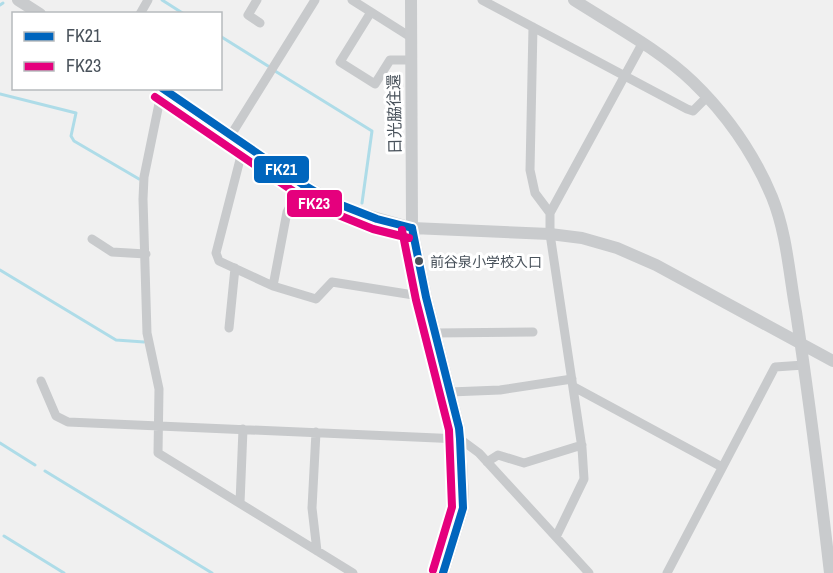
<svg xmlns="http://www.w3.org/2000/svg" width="833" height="573" font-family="'Archivo Narrow','Noto Sans JP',sans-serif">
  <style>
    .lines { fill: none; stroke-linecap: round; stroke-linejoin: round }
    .stream { stroke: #aedce8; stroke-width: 3 }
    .street { stroke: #c8cacc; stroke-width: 9 }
    .secondary { stroke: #c9cbcd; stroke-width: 12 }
    .bus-1-casing { stroke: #fff; stroke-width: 12 }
    .bus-2-casing { stroke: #fff; stroke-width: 12 }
    .bus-1 { stroke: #0065bd; stroke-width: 8 }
    .bus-2 { stroke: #e5007d; stroke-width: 8 }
    .bus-dot { fill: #49525b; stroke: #fff; stroke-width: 2 }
    .labels { text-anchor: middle; stroke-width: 6; stroke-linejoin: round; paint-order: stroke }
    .bus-label { font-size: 14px; fill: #49525b; stroke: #fff; text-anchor: start }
    .street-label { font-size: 16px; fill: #49525b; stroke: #fff }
    .line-badge { stroke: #fff; stroke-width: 2 }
    .badge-label { font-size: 16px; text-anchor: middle; font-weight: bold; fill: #fff }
  </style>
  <rect width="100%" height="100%" fill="#f0f0f0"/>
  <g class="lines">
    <!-- stream -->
    <path class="stream" d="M162 0 184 14
      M0 5 3 3
      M220 36 268 66
      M275 71 372 131 362 203
      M0 94 76 113 71 136 74 141 139 179
      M0 270 116 340 144 342
      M0 443 35 465
      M45 471 212 573
      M4 536 64 573"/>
    <!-- street -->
    <path class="street" d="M257 0 248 15 260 23
      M352 0 409 36
      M482 0 687 109 693 111 707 97
      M371 12 340 62 375 84 390 60H410
      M140 14 148 0
      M533 27 530 170 535 193 550 213
      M162 89 144 177 143 199 147 333 159 389 158 453 353 573
      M231 135 315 0
      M244 144 216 253 219 261 273 286 316 299 332 282 426 297
      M92 239 112 252 146 254
      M273 286 287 212 302 184
      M229 328 235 268
      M435 333 533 332
      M41 381 56 416 68 422 460 439 479 453 589 573
      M574 387 722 467
      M450 392 500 390 572 379
      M316 432 312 508 317 551
      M487 462 498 455 524 463 582 445
      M240 503 243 429
      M556 537 584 479 582 448 550 234V213L642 44
      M667 573 775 367 804 365"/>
    <!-- secondary -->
    <path class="secondary" d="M18 0 40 14
      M411 0 412 228 426 297 459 428 463 495V508L443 573
      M574 0C613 25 660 50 693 82 727 115 754 154 772 197 787 234 789 274 796 312 809 399 820 486 830 573
      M161 88 302 184 331 201 355 212 412 228 550 234 582 238 617 248 656 265 833 361"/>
    <defs>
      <path id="bus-1" d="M162 88 302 184 331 201 377 219 412 228
        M412 228 426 297 459 428 460 439 463 508 443 573"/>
      <path id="bus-2" d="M155 97 296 193 326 210 373 229 409 238
        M402 230 416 300 449 430 452 507 433 570"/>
    </defs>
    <!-- bus-1 casing -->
    <use href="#bus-1" class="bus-1-casing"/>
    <!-- bus-2 casing -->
    <use href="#bus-2" class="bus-2-casing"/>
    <!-- bus-1 -->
    <use href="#bus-1" class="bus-1"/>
    <!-- bus-2 -->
    <use href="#bus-2" class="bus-2"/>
  </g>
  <!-- markers -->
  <circle class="bus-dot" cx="419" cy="261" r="5"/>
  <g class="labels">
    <!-- bus labels -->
    <g class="bus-label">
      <text x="430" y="267">前谷泉小学校入口</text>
    </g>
    <!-- street labels -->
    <g class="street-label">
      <text transform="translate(394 114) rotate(-91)" y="6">日光脇往還</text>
    </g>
  </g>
  <g class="line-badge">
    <rect x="253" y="155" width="57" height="29" rx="6" fill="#0065bd"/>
    <rect x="286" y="189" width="57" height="29" rx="6" fill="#e5007d"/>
  </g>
  <g class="badge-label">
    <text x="281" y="175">FK21</text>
    <text x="314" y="209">FK23</text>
  </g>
  <!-- legend -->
  <rect x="12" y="12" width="210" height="78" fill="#ffffff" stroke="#b6babd" stroke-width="1.5"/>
  <rect x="24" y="32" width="30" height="9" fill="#0065bd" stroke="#b6babd" stroke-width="1.5"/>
  <text x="66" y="42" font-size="18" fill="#49525b">FK21</text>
  <rect x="24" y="62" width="30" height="9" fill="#e5007d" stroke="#b6babd" stroke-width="1.5"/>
  <text x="66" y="72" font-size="18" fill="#49525b">FK23</text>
</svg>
